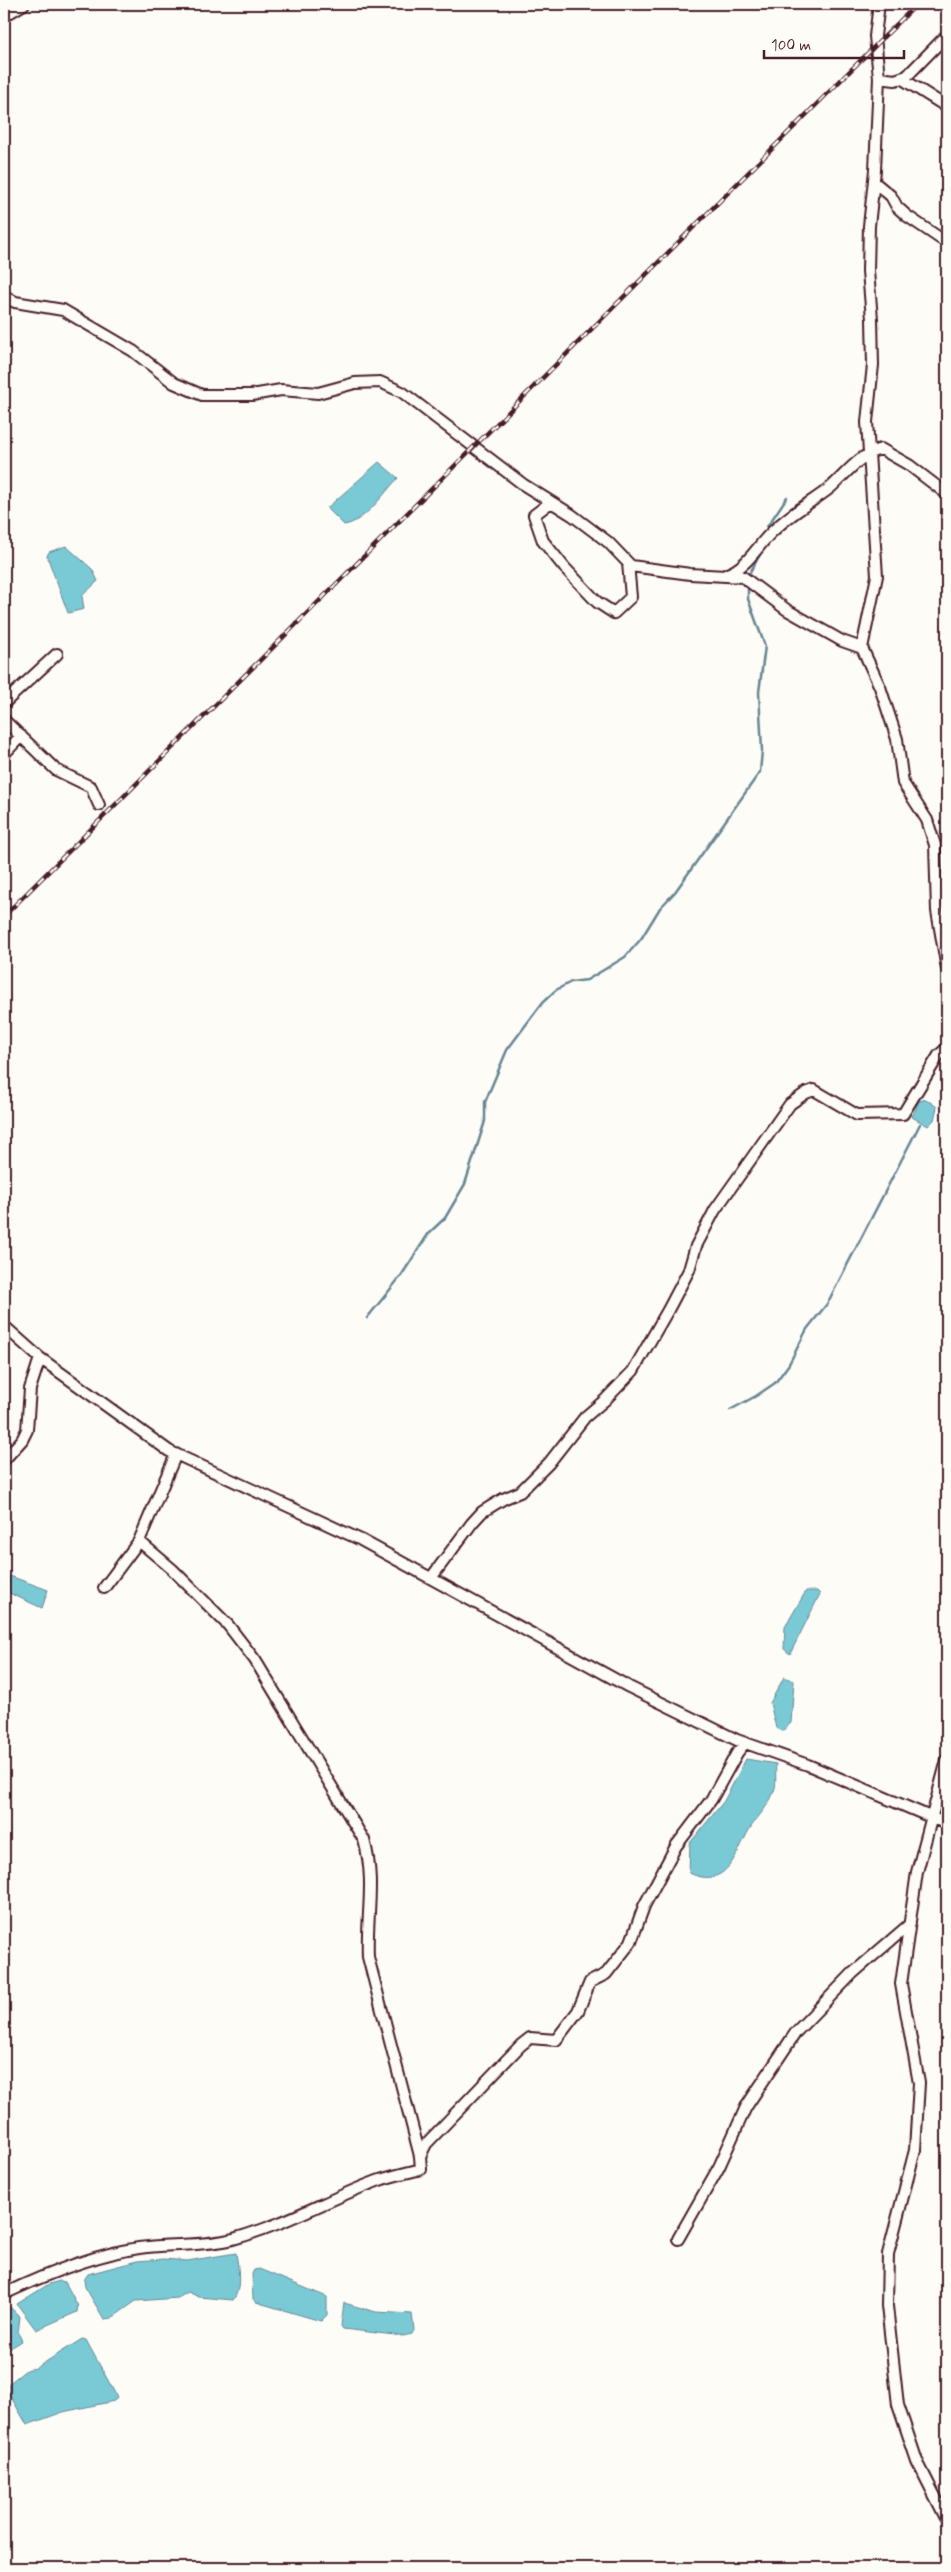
<svg xmlns="http://www.w3.org/2000/svg" width="951" height="2572" font-family="Mynerve,sans-serif">
  <style>
    .water { fill: #7acad6; stroke: #678692 }
    .lines { fill: none; stroke-linecap: round; stroke-linejoin: round }
    .stream { stroke: #678692; stroke-width: 2.5 }
    .minor-casing { stroke: #4a1f2b; stroke-width: 14 }
    .minor { stroke: #fdfcf7; stroke-width: 10 }
    .rail-casing { stroke: #4a1f2b; stroke-width: 4.5 }
    .rail { stroke: #fdfcf7; stroke-width: 2.5; stroke-dasharray: 8; stroke-linecap: butt }
  </style>
  <rect width="100%" height="100%" fill="#fdfcf7"/>
  <filter id="ink" filterUnits="userSpaceOnUse"><feTurbulence type="fractalNoise" baseFrequency=".02" numOctaves="2"/><feDisplacementMap in="SourceGraphic" scale="10" xChannelSelector="R" yChannelSelector="G"/><feConvolveMatrix kernelMatrix="1 2 1 2 8 2 1 2 1" color-interpolation-filters="sRGB"/></filter>
  <g filter="url(#ink)">
    <!-- water -->
    <path class="water" d="M379 462 398 478C384 493 365 522 344 525L327 508Z
      M66 546 92 569 98 581 82 596 84 609 68 613 47 556 49 552Z
      M926 1099 937 1107 934 1120 928 1126 912 1117 919 1101Z
      M10 1576 48 1590 42 1608 7 1592Z
      M806 1591H817L820 1594 790 1654 784 1649 785 1627Z
      M784 1677 794 1681 791 1723 782 1731 776 1728 770 1703Z
      M746 1759 776 1764C775 1772 777 1784 774 1791 770 1805 756 1818 749 1830 735 1855 727 1890 689 1873L690 1843 724 1801Z
      M236 2253C238 2266 242 2289 233 2300L199 2297 188 2292 178 2298 136 2301 112 2318 104 2319 85 2287 84 2280 88 2274 137 2261 164 2259 187 2261Z
      M259 2269 327 2297V2315L321 2321 256 2302 253 2299 252 2274 254 2270Z
      M60 2281 65 2282 78 2306 77 2312 36 2330 17 2304 49 2284Z
      M344 2303 376 2312 412 2314 414 2330 412 2334 403 2336 343 2329 341 2326Z
      M10 2307 20 2317 18 2332 22 2341 4 2352V2309Z
      M82 2339 86 2340 117 2397 114 2401 63 2412 27 2425 7 2390V2385L26 2370 36 2368Z"/>
    <g class="lines">
      <!-- stream -->
      <path class="stream" d="M767 531V527L787 497
        M748 576 766 544
        M367 1318 401 1276 429 1233 445 1218 465 1184 485 1121V1102L507 1050 543 1002 556 990 571 982 587 980 625 957 641 939 660 908 675 892 760 772 762 751 759 692 765 646 748 599V584
        M730 1410 756 1396 775 1383 789 1364 807 1329 827 1304 920 1124"/>
      <defs>
        <path id="minor" d="M879 4 875 36 879 78 895 80 907 76 947 35
          M4 16 24 4
          M901 78 947 107
          M874 182 891 196 897 207 907 216 947 243
          M4 296 15 302 63 310 133 351 174 383 202 395H252L281 390 318 393 355 383 380 382 402 392 524 485 572 515 608 542 631 566 690 574 743 577 787 610 842 641 862 648 880 687 897 739 903 783 927 820 935 845 937 911 947 969
          M551 502 534 515 543 541 564 567 597 602 614 613 631 597 628 563
          M727 574C748 567 758 544 774 530 791 513 812 502 830 488 846 474 860 454 881 449L909 465 947 494
          M862 648 877 576 867 422 873 365 872 319 868 271 869 226 875 170 879 78
          M4 703 57 654
          M4 720 56 770 91 787 99 805
          M4 754 21 736
          M4 1326 40 1358 169 1451 361 1540 629 1687 737 1740 808 1765 947 1824
          M4 1460 22 1440 27 1430 30 1389 40 1358
          M431 1578 472 1523 482 1512 503 1499 520 1492 549 1463 585 1417 605 1400 633 1371 668 1310 689 1270 696 1246 715 1210 790 1104 806 1093 814 1090 857 1115 903 1114 939 1055 947 1048
          M104 1588 139 1541 176 1454
          M947 1760 917 1872 901 1984 919 2083 915 2150 888 2254 887 2306 898 2405 917 2461 947 2520
          M420 2156 426 2144 521 2045 530 2038 556 2040 578 2011 590 1982 606 1974 631 1942 644 1906 676 1846 711 1800 737 1753 745 1743
          M678 2239 719 2167 746 2107 796 2032 853 1973 910 1924
          M4 2294C46 2274 92 2255 139 2248 171 2243 202 2247 233 2239 284 2225 329 2199 377 2181 391 2176 406 2173 421 2169L420 2156 368 1957C366 1915 376 1882 364 1840L255 1660 228 1625 172 1569 139 1541"/>
      </defs>
      <!-- minor casing -->
      <use href="#minor" class="minor-casing"/>
      <!-- minor -->
      <use href="#minor" class="minor"/>
      <defs>
        <path id="rail" d="M4 916 917 4"/>
      </defs>
      <!-- rail casing -->
      <use href="#rail" class="rail-casing"/>
      <!-- rail -->
      <use href="#rail" class="rail"/>
    </g>
  </g>
  <!-- margin -->
  <rect width="951" height="2572" fill="none" stroke="#fdfcf7" stroke-width="20"/>
  <rect x="10" y="10" width="931" height="2552" fill="none" stroke="#4a1f2b" stroke-width="2" filter="url(#ink)"/>
  <!-- scale -->
  <path d="M764 50v8h140v-8" fill="none" stroke="#4a1f2b" stroke-width="2.5"/>
  <text x="771" y="50" font-size="15" fill="#4a1f2b" stroke="#fdfcf7" stroke-width="4" paint-order="stroke">100 m</text>
</svg>
